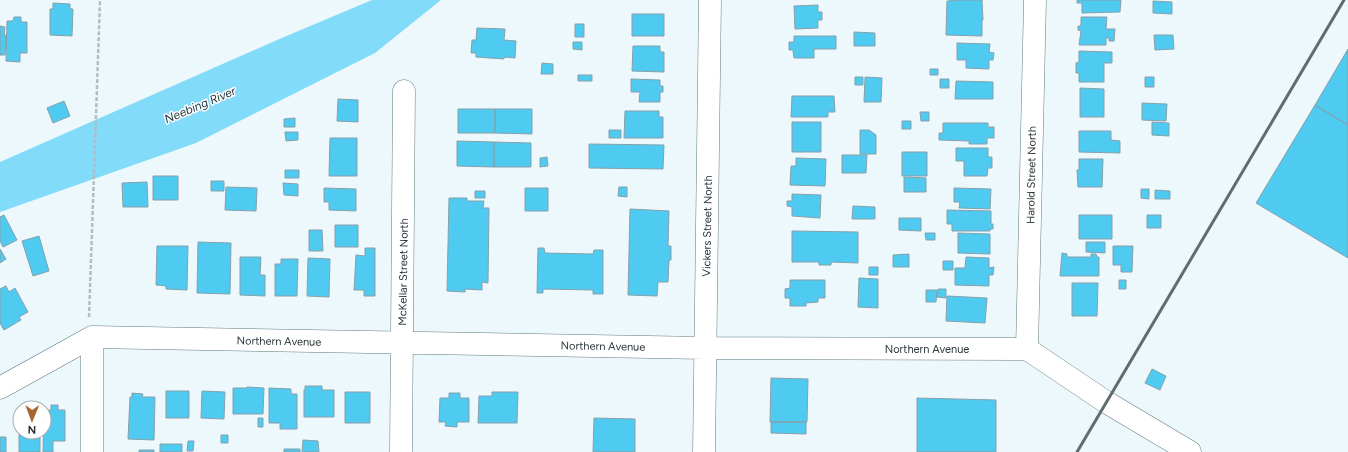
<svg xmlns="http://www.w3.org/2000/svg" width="1348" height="452" font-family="Figtree,sans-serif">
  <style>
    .water { fill: #81dbf9 }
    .building { fill: #4fcaf0; stroke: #86a0aa }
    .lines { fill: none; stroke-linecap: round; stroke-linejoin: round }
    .minor-casing { stroke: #627b84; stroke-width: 23 }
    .path { stroke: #b2bdc1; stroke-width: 2.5; stroke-dasharray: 4 2; stroke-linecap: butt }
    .minor { stroke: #fff; stroke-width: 22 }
    .rail { stroke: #616c70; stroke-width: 3 }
    .labels { text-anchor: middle; stroke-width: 3; stroke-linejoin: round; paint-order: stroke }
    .street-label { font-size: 11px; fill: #2a3539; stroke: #fff }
    .water-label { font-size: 12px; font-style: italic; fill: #1e333b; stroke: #fff }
  </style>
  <rect width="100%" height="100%" fill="#edf8fc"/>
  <!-- water -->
  <path class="water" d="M372 0H441L375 53 196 143 0 212V162L284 37Z"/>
  <!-- building -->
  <path class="building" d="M959 0H982L983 20H982V36L946 35 947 1Z
    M1077 0H1121L1120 12 1082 13V3H1077Z
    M1153 1 1172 2V14L1153 13Z
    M53 3 70 4V9H73L72 36 50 35V9H53Z
    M818 5V12H822V20H818V28L795 29 794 6Z
    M632 14H664V36H632Z
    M14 17H21V22H27V53H20V62L6 61 7 21H13Z
    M1081 17H1107L1106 29H1115L1114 41H1109V38H1106V45H1079L1081 31 1078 30V26H1081Z
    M575 24H584V37H575Z
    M0 26 5 27 4 35H6L5 55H0Z
    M477 28 505 29 504 40 516 41 515 58 504 57V59L476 57V53H471L472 40H476Z
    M854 32 875 33V46H854Z
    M1154 35H1173L1174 49 1155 50Z
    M794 36H836V49H814V58H794L793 50H789V42H794Z
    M573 42H582V50L573 49Z
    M957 43 990 44 989 52 994 53 993 60H989V69L966 68V60H957Z
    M633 46H660V52H664V72L632 71Z
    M1348 49V125L1315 105Z
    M1079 51 1112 52V63H1104V82H1079V73H1076V63L1079 62Z
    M542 63 553 64V74H541Z
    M930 69H938V75H930Z
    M578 75H592V81H578Z
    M855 77H863V85H855Z
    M865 77 882 78 881 102H864Z
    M1145 77H1154V87H1145Z
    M631 79 660 80V86H663V92H660V102H639L640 92H631Z
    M940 79H949V88H940Z
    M956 81 993 82V99H955Z
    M1080 88 1104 89V117H1080Z
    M792 96H834L835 112H828V117H791Z
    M338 99 358 100V122L337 121Z
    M64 101 70 116 53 123 47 108Z
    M1142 103 1167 104 1166 121 1142 120Z
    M1315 105 1348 125V258L1256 203Z
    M458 109H495V133H458Z
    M495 109H532V134L495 133Z
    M625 111H659V117H663V138H624Z
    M920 112H929V121H921Z
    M295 118V127H284V119Z
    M902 121H911V129H902Z
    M792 122H821V152H792Z
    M1152 122 1169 123V136L1152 135Z
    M943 123H988V127H994V138H987V144H969V141L939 140V133H943Z
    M609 130H621V138H609Z
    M860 130H869L876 135V154H860Z
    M1079 131H1111V140L1120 141V153L1079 152Z
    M285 132H298V140L286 141Z
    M330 138H357V176H329Z
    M457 141 494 142V167L457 166Z
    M494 142 531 143V167H494Z
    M589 144 664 145 663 169 589 168Z
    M956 148H988V157H992V168H988L987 176H964V161H956Z
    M902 152H927V176H902Z
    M842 155H867L866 173H842Z
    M547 157 548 166 540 167V158Z
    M796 158 826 159 825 186 790 185 791 166H796Z
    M1079 159H1103L1102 187H1078L1077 170H1079Z
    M285 170H299V178H285Z
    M153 176H178V200H153Z
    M904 177 926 178V192H904Z
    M211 181H224V191H211Z
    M147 182 148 207H123L122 183Z
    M283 183 298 184V196L284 195Z
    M226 187 257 188 256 211 225 210Z
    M619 187H627V197L618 196Z
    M324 188 356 189V211L329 210V202H324Z
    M525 188H548V211H525Z
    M954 188 991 189 990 209 959 208 960 202H954Z
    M1141 189H1149V199L1141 198Z
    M1155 190 1170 191V199H1155Z
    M475 191H485V198H475Z
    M792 194 821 195 820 218 792 216V207L787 206V201H792Z
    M449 198H467V201H484L483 208H489L488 283 482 282V290L465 289V292L447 291Z
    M853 206 875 207V219H852Z
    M630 209 669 211 668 246H671V260H669L668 282H658L657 296 628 295Z
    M947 210 991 211V224H993V229H990V231H952V224H947Z
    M4 215 17 240 3 247 0 241V217Z
    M1079 215H1112V239H1079Z
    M1147 215H1161V228H1147Z
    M899 218H921V231L899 230Z
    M335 225H358V247H335Z
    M309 230H322L323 251H309Z
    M792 231 858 232V263L831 262V265H819V262H792Z
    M925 233H935V240H926Z
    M958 233 990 234V254L958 253Z
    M39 236 49 271 33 276 22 241Z
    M198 242 231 243 230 294 197 293Z
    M1086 242H1105V253L1086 252Z
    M157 246H188L187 290 166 289V286L156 285Z
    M1113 246H1133L1132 272H1121V265H1113Z
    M365 248H375V296H364V290H354L356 255 365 256Z
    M538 248H544L545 253 593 254 594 250H603V294H593V290L543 289V293H537Z
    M0 249 6 259 0 263Z
    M1062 253 1067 254V257H1091V254H1096L1097 257H1099V276H1060Z
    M909 254V267H893V255Z
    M240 257H261L260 275H265V296L240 295Z
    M966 257 989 258V268L994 267 993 275H989V286L955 285V268H965Z
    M308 258 330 259 329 297 307 296Z
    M281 259H298L297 296H275V264H281Z
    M943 261H953V270H943Z
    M869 267H878V275H869Z
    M859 278 878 279V308L858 307Z
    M790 280H825V298H818V302L806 303V306H790V298H785V289L790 288Z
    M1119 280H1126V289H1119Z
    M1072 283H1098L1097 316H1072Z
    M6 286 9 292 15 288 28 312 19 317 21 320 4 330 0 323V289Z
    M938 289H946V298L937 297Z
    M926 290H937L936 302H926Z
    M947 296 987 298 985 323 946 321Z
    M1152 369 1166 376 1160 390 1145 383Z
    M771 378 808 379 807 422H770Z
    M305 386H322V390H334V417H304V390H305Z
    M247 387 264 388 263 414H233V388H247Z
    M269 388 291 389V394H297V429H280V423H269Z
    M166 391H189V418H166Z
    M202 391 225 392 224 419 201 418Z
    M345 392H370V423H345Z
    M492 392H518L517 423H478L479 396H492Z
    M132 393 143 394 142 397H155L154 440 128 439 130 397H132Z
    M449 393H460V398H469V422H457V427L445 426 446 422H439L440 398H449Z
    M917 398 996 400V452H917Z
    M51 405H58V410H65V441H53V452H43L44 410H51Z
    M258 418H263V427H258Z
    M594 418 635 419V452H593Z
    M19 422H20V432H40V452H19Z
    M771 422H806V434L771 433Z
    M221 435H228V443H221Z
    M0 437H6V452H0Z
    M303 440 318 441 319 452H302Z
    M188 441H194L193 451H187Z
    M160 444H182V452H160Z
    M284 449H300V452H284Z
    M139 450H154V452H139Z"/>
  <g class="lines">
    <defs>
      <path id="minor" d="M1027 349 1035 0
        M0 388 92 337 705 348 1027 349 1106 402 1190 452
        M92 452V337
        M401 452 404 91
        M704 452 710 0"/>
    </defs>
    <!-- minor casing -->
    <use href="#minor" class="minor-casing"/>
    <!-- path -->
    <path class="path" d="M89 317 100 0"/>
    <!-- minor -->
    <use href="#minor" class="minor"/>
    <!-- rail -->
    <path class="rail" d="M1077 452 1344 0"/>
  </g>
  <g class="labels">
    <!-- street labels -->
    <g class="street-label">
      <text transform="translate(1031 175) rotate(-89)" y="4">Harold Street North</text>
      <text transform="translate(707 226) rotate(-89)" y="4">Vickers Street North</text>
      <text transform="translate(403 272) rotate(-89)" y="4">McKellar Street North</text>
      <text transform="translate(279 341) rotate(1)" y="4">Northern Avenue</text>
      <text transform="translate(603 346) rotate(1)" y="4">Northern Avenue</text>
      <text x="927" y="353">Northern Avenue</text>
    </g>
    <!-- water labels -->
    <g class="water-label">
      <text transform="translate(200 105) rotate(-23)" y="4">Neebing River</text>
    </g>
  </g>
  <!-- north arrow -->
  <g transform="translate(32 420) rotate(181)"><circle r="19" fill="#ffffff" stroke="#aaaeb0"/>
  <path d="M0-3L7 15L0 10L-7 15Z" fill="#a5672d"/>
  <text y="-6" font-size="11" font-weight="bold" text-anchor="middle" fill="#2a3539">N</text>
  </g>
</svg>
